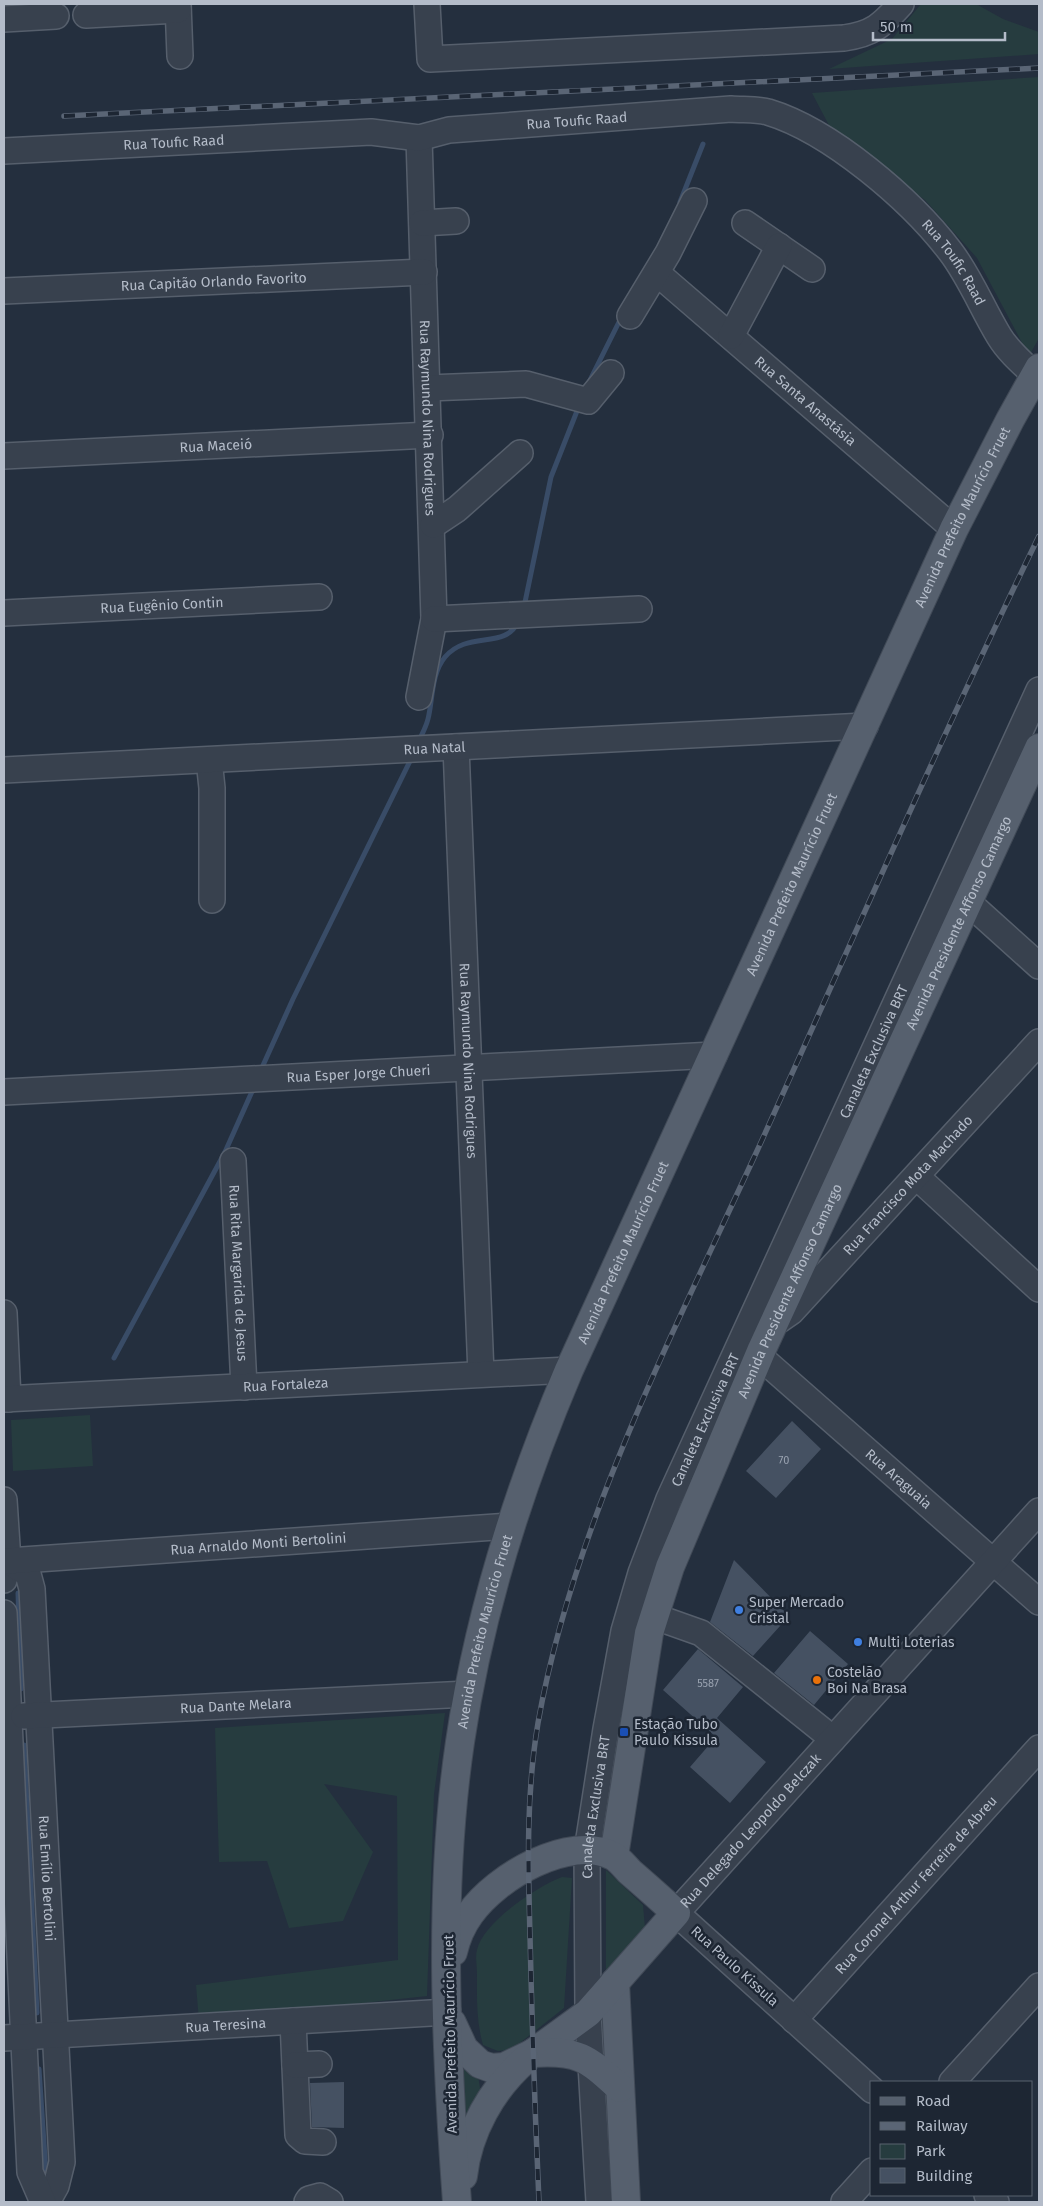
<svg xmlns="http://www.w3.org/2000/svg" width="1043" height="2206" font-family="'Fira Sans',sans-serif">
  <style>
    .green { fill: #263c3f }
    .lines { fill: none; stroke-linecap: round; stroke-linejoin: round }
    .stream { stroke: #394c67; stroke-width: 5 }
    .building { fill: #455162 }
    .minor-casing { stroke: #565f6c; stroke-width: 28 }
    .major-casing { stroke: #414a57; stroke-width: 30 }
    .minor { stroke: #38414e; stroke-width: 25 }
    .major { stroke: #56606e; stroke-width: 28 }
    .rail-casing { stroke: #5a6575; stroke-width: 5.5 }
    .rail { stroke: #1d2633; stroke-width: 4; stroke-dasharray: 11; stroke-linecap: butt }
    .shop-dot { fill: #3f7fe0; stroke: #1d2633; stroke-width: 2 }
    .food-dot { fill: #e8710a; stroke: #1d2633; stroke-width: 2 }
    .transit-dot { fill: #1a4fb4; stroke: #1d2633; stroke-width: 2 }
    .labels { text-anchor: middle; stroke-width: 5; stroke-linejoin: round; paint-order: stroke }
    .number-label { font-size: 11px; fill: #98a1af }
    .street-label { font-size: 14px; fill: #b4bcc9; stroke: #1d2633 }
    .poi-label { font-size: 14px; fill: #b4bcc9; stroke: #1d2633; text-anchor: start }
  </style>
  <rect width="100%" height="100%" fill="#242f3e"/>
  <!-- green -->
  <path class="green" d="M921 4H976L1003 19 1039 32V54L829 69 892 39Z
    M1039 77V338L1029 356 977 258 925 200 833 133 812 93Z
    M90 1415 93 1466 13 1471 11 1420Z
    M445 1713 434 1794 427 1996 199 2021 196 1985 398 1960 397 1796 324 1784 373 1852 343 1921 289 1928 267 1861 219 1862 215 1728Z
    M606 1870 643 1905 645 1928 606 1975Z
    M562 1877 572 1878 564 2008 511 2050 498 2051 483 2045C476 2020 477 1998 477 1973 477 1965 475 1957 477 1950 483 1922 538 1886 562 1877Z
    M459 2067 478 2076 481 2094 459 2136Z"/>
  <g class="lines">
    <!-- stream -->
    <path class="stream" d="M680 202 703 144
      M588 384 622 316
      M524 607 551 477 579 406
      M419 741C422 734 426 727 428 719 433 699 431 674 445 657 468 630 505 650 518 622
      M260 1072 293 999 413 755
      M114 1358 225 1152 254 1087
      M18 1593 21 1689
      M24 1745 37 2013
      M39 2069 46 2173"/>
  </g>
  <!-- building -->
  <path class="building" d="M792 1421 821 1449 776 1498 746 1471Z
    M734 1560 789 1616 753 1656 710 1622Z
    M810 1631 848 1664 814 1705 774 1673Z
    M698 1649 743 1687 717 1718 766 1762 730 1803 690 1767 716 1737 663 1690Z
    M344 2082V2128L312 2127 310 2083Z"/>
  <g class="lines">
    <defs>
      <g id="minor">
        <path d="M178 4 180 56"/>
        <path d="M427 4 430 59 844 38C873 34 882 25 901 4"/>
        <path d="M86 15 178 10"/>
        <path d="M4 19 56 16"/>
        <path id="s1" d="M419 138 434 619 419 697"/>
        <path id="s2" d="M4 151 371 132 419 138 449 130 731 109C743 110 757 109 768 112 831 131 911 200 950 251 970 277 982 308 999 336 1008 351 1022 363 1035 375"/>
        <path d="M422 223 456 221"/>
        <path d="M745 223 812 269"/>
        <path id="s3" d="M657 273 954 529"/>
        <path id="s4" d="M4 291 424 272"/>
        <path d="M630 316 668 253 694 201"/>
        <path d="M731 336 779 246"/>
        <path d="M428 388 526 384 588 401 611 373"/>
        <path id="s5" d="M4 456 430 435"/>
        <path d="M433 525 457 509 520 453"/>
        <path id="s6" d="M4 613 319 597"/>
        <path d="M434 619 639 609"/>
        <path id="s7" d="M456 747 481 1374"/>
        <path d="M209 760 212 788V900"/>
        <path id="s8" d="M4 770 865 726"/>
        <path d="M969 903 1039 966"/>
        <path id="s9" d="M4 1092 714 1055"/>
        <path id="s10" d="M233 1161 244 1387"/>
        <path d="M917 1177 1039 1289"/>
        <path d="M4 1313 8 1399"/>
        <path id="s11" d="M775 1323 791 1312 1039 1042"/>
        <path id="s12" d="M759 1356 1039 1602"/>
        <path id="s13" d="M4 1399 569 1370"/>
        <path d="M4 1500 8 1561 4 1580"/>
        <path id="s14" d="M8 1561 28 1574 32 1589 62 2162 56 2186 47 2202"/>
        <path id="s15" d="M8 1561 510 1526"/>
        <path d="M4 1613 30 2172 43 2202"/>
        <path d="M653 1616 701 1633 833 1739"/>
        <path id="s16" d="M24 1716 468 1694"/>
        <path id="s17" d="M794 2020 1039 1748"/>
        <path d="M293 2021 298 2135 305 2141 323 2142"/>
        <path id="s18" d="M4 2038 448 2012"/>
        <path d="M295 2065 319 2064"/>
        <path d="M952 2082 1039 1986"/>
        <path id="s19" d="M872 2090 676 1913 1039 1511"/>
        <path d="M987 2195 996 2202"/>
        <path d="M307 2202 309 2199 320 2196 330 2202"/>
        <path id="s20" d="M599 2202 588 2013 587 1851 606 1729 624 1631 641 1573 669 1499 1039 690"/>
        <path d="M844 2202 872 2171"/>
      </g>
      <g id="major">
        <path id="s21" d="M614 1856 649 1633 670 1567 762 1349 1039 748"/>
        <path d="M615 1982 626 2202"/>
        <path d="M452 2023 464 2049 480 2064 491 2068 504 2067 533 2053 588 2013 676 1913C661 1899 645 1885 630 1872 625 1867 619 1859 613 1856 569 1834 496 1877 470 1914 462 1925 456 1939 453 1952"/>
        <path d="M533 2053C579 2050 587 2058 620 2088"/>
        <path d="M463 2176C468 2131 492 2089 525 2060"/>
        <path id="s22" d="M457 2202C446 2052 438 1891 460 1742 479 1612 518 1490 569 1370L954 529 1010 420 1039 368"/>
      </g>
    </defs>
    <!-- minor casing -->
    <use href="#minor" class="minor-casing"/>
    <!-- major casing -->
    <use href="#major" class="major-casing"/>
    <!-- minor -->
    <use href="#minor" class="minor"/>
    <!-- major -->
    <use href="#major" class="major"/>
    <defs>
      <path id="rail" d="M64 116 1039 68
        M539 2202C535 2113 532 2024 530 1936 528 1864 526 1794 538 1723 573 1525 674 1332 757 1151 850 946 940 739 1039 536"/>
    </defs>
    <!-- rail casing -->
    <use href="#rail" class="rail-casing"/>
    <!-- rail -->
    <use href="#rail" class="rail"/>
  </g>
  <!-- markers -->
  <g class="shop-dot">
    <circle cx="739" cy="1610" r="5"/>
    <circle cx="858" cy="1642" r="5"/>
  </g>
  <circle class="food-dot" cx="817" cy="1680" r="5"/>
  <rect class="transit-dot" x="619" y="1727" width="10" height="10" rx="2.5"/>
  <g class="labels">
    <!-- number labels -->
    <g class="number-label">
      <text x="784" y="1464">70</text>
      <text x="708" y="1687">5587</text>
    </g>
    <!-- street labels -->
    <g class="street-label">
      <text dy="5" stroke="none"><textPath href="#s2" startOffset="575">Rua Toufic Raad</textPath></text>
      <text dy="5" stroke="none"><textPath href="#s2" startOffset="170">Rua Toufic Raad</textPath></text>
      <text dy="5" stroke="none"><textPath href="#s2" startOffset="1010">Rua Toufic Raad</textPath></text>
      <text dy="5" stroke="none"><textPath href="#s4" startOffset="210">Rua Capitão Orlando Favorito</textPath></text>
      <text dy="5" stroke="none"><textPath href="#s3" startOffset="196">Rua Santa Anastásia</textPath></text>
      <text dy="5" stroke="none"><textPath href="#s1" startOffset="280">Rua Raymundo Nina Rodrigues</textPath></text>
      <text dy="5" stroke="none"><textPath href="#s5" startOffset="212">Rua Maceió</textPath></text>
      <text dy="5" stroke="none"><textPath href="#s22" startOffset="1789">Avenida Prefeito Maurício Fruet</textPath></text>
      <text dy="5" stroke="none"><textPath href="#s6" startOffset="158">Rua Eugênio Contin</textPath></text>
      <text dy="5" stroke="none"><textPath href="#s8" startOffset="431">Rua Natal</textPath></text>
      <text dy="5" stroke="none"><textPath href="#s22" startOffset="1384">Avenida Prefeito Maurício Fruet</textPath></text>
      <text dy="5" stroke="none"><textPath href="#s21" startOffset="1001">Avenida Presidente Affonso Camargo</textPath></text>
      <text dy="5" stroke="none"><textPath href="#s20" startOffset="1206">Canaleta Exclusiva BRT</textPath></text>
      <text dy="5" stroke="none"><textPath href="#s7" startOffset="314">Rua Raymundo Nina Rodrigues</textPath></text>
      <text dy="5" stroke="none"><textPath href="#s9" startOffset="355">Rua Esper Jorge Chueri</textPath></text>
      <text dy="5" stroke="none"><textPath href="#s11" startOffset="192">Rua Francisco Mota Machado</textPath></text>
      <text dy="5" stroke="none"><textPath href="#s22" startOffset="979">Avenida Prefeito Maurício Fruet</textPath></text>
      <text dy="5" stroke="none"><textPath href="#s10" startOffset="112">Rua Rita Margarida de Jesus</textPath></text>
      <text dy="5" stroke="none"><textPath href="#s21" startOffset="596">Avenida Presidente Affonso Camargo</textPath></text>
      <text dy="5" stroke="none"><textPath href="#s13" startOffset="282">Rua Fortaleza</textPath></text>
      <text dy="5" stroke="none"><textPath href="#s20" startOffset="801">Canaleta Exclusiva BRT</textPath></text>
      <text dy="5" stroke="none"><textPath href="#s12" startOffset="186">Rua Araguaia</textPath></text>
      <text dy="5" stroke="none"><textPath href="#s15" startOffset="251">Rua Arnaldo Monti Bertolini</textPath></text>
      <text dy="5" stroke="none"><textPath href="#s22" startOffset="574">Avenida Prefeito Maurício Fruet</textPath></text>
      <text dy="5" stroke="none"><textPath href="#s16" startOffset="212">Rua Dante Melara</textPath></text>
      <text dy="5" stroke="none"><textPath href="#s20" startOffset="396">Canaleta Exclusiva BRT</textPath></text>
      <text dy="5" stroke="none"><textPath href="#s19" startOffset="375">Rua Delegado Leopoldo Belczak</textPath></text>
      <text dy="5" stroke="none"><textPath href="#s14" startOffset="329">Rua Emílio Bertolini</textPath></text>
      <text dy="5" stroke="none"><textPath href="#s17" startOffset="182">Rua Coronel Arthur Ferreira de Abreu</textPath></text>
      <text transform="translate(735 1966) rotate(42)" y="5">Rua Paulo Kissula</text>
      <text dy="5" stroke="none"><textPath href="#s18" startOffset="222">Rua Teresina</textPath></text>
      <text transform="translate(450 2034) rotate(-91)" y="5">Avenida Prefeito Maurício Fruet</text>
    </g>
    <!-- poi labels -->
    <g class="poi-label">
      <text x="749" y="1607">Super Mercado<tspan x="749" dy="16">Cristal</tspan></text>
      <text x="868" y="1647">Multi Loterias</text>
      <text x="827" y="1677">Costelão<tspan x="827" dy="16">Boi Na Brasa</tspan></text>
      <text x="634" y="1729">Estação Tubo<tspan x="634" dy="16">Paulo Kissula</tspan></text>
    </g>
  </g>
  <!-- border -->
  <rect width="1043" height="2206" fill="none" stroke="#b4bcc9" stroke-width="10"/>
  <!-- legend -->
  <rect x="870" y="2081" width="162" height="115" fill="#1d2633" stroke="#59626f"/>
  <rect x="880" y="2097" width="25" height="8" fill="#56606e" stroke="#59626f"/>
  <text x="916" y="2106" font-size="15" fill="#b4bcc9">Road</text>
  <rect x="880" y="2122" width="25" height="8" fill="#5a6575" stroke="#59626f"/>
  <text x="916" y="2131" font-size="15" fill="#b4bcc9">Railway</text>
  <rect x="880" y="2144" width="25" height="15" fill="#263c3f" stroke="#59626f"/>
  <text x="916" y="2156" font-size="15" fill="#b4bcc9">Park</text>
  <rect x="880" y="2168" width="25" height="15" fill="#455162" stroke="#59626f"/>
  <text x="916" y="2181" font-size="15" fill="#b4bcc9">Building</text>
  <!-- scale -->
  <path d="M873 32v8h132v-8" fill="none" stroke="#b4bcc9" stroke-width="2.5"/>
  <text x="880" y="32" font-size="15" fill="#b4bcc9" stroke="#1d2633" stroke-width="4" paint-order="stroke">50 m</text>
</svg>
